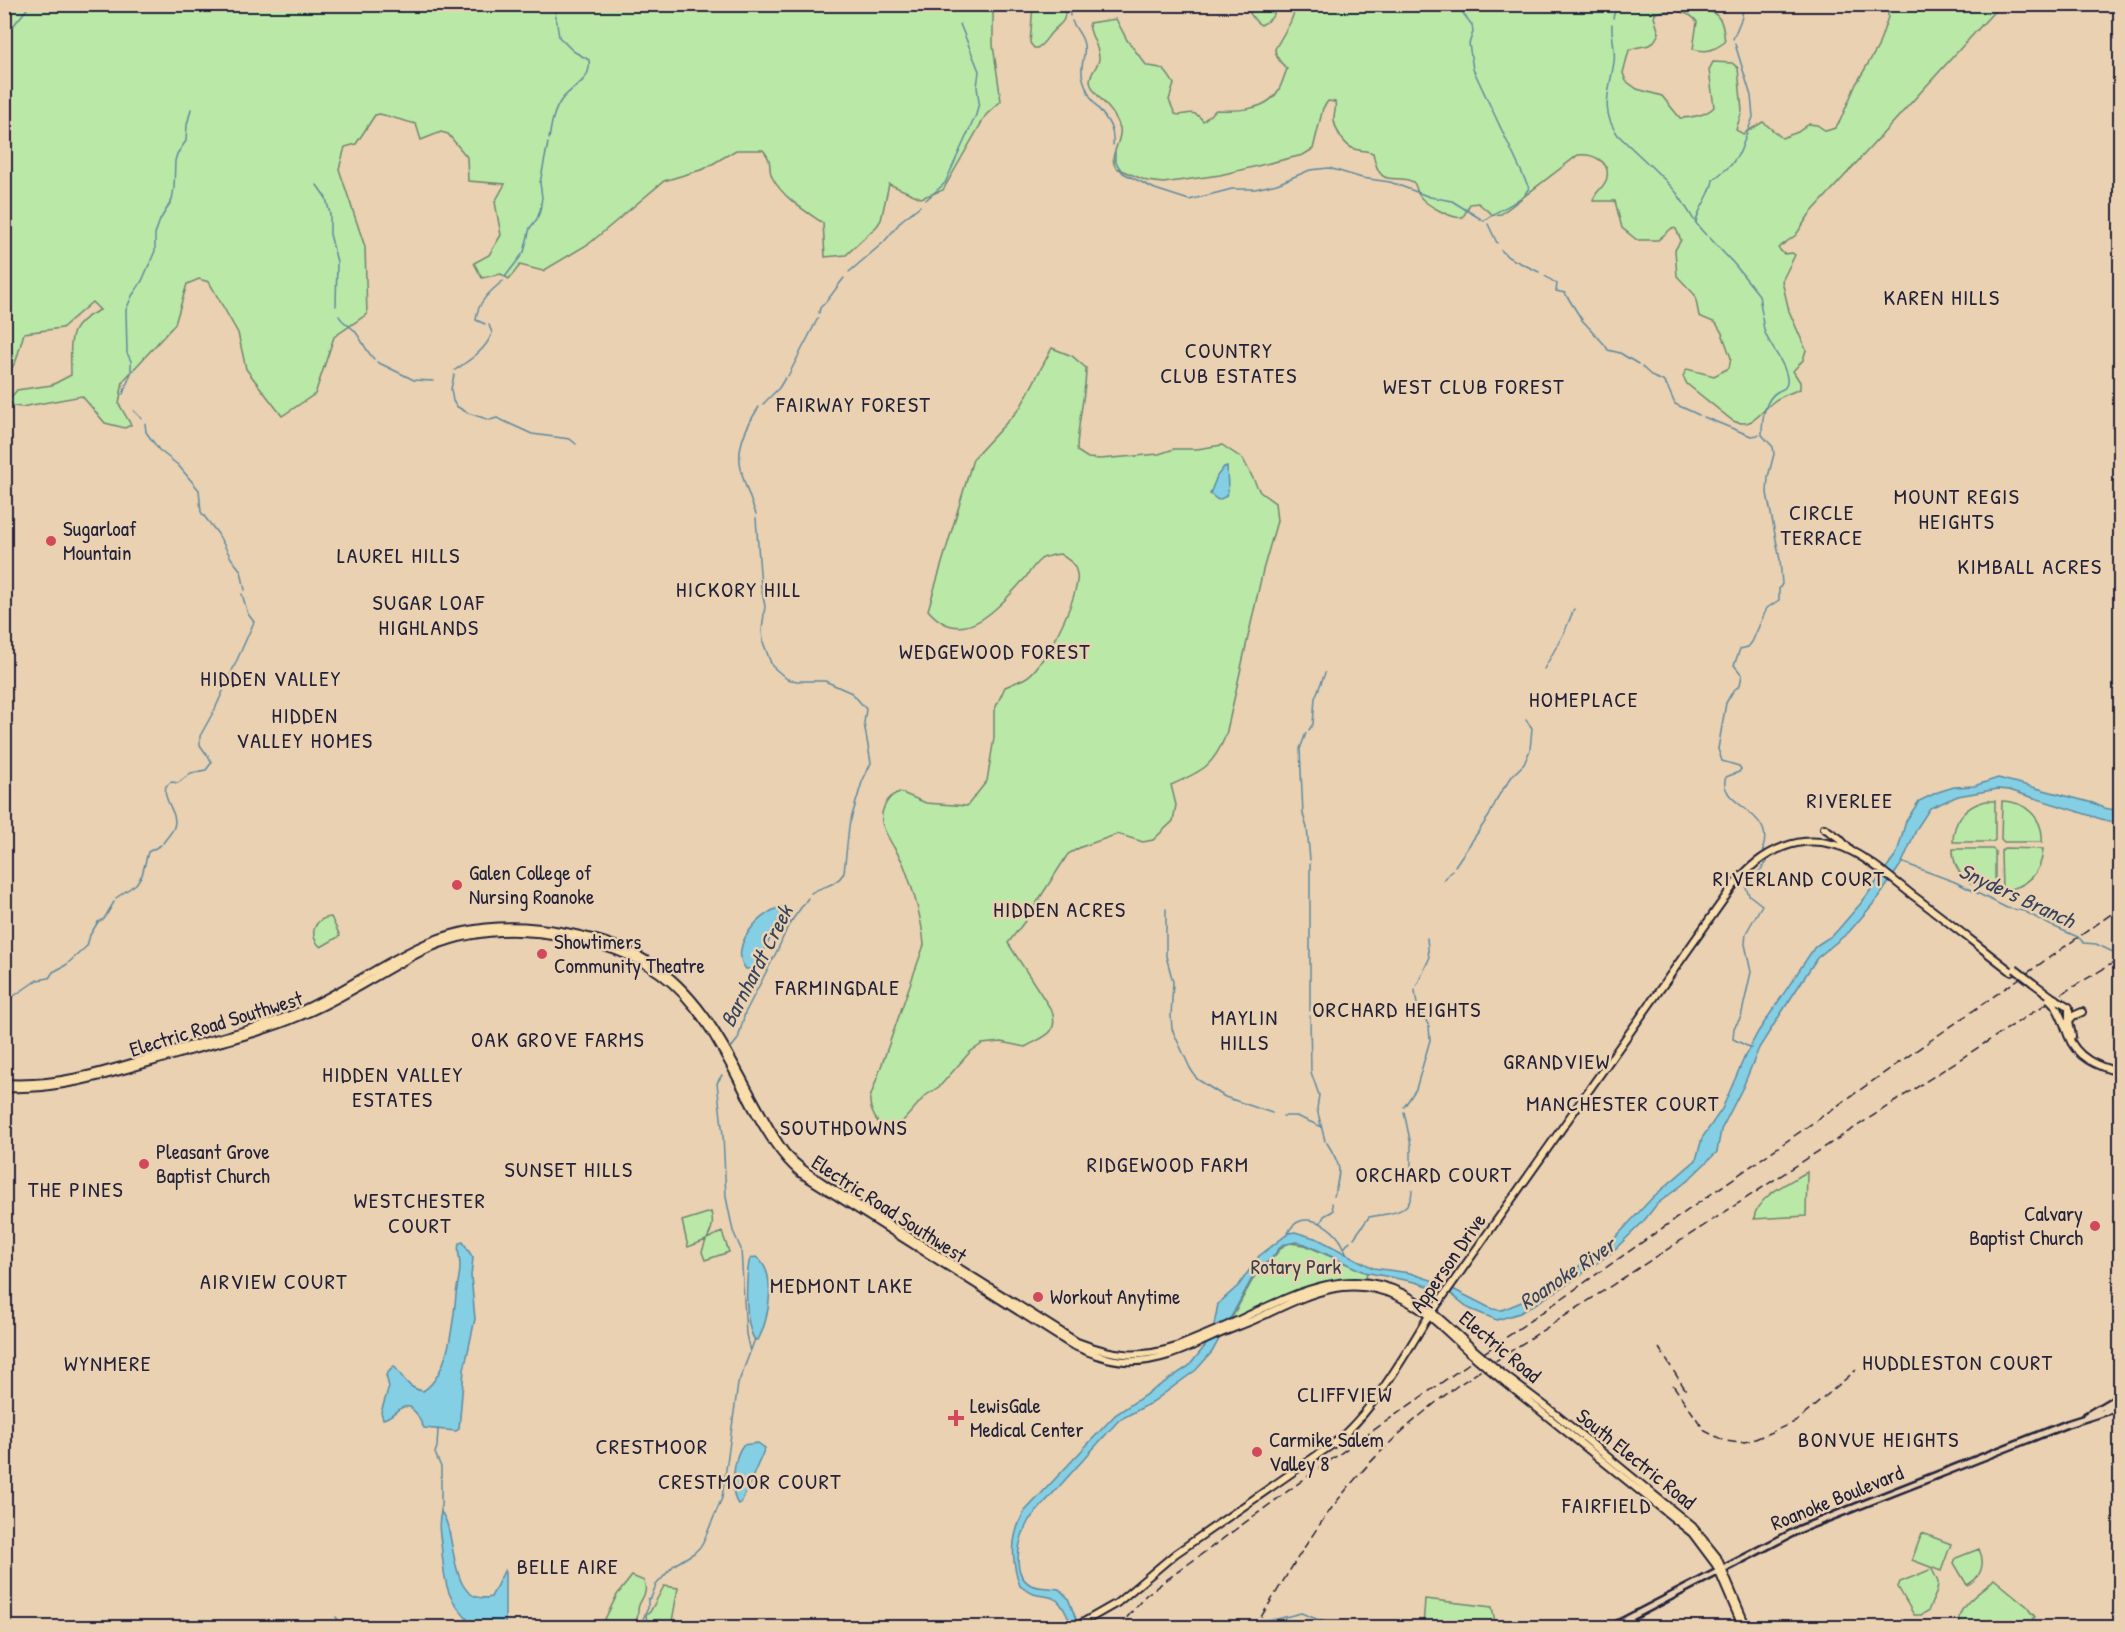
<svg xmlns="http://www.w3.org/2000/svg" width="2125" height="1632" font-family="'Patrick Hand',sans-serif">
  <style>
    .green { fill: #bae8a6; stroke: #6e8570; stroke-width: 1.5 }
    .water { fill: #84cfe4; stroke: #5d8aa0; stroke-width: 1.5 }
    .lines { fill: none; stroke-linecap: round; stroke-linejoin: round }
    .stream { stroke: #5d8aa0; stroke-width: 1.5 }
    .secondary-casing { stroke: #22223b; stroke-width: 10 }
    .primary-casing { stroke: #22223b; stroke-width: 10 }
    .secondary { stroke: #ead1b2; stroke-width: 5 }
    .primary { stroke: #f9deab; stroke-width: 6 }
    .rail { stroke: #22223b; stroke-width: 1.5; stroke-dasharray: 9 4.5; stroke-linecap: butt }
    .primary-bridge-casing { stroke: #22223b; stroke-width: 10; stroke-linecap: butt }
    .primary-bridge { stroke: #f9deab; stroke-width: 6 }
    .poi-dot { fill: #d1495b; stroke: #ead1b2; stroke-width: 2 }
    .labels { text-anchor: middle; stroke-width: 5; stroke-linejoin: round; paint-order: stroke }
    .poi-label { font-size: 21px; fill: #22223b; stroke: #ead1b2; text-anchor: start }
    .street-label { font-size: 21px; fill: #22223b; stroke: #ead1b2 }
    .park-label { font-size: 21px; fill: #39404b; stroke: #ead1b2 }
    .neighbourhood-label { font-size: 22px; letter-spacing: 1.5px; fill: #22223b; stroke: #ead1b2 }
    .water-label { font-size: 22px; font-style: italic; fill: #36455d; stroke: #ead1b2 }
  </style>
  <rect width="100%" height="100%" fill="#ead1b2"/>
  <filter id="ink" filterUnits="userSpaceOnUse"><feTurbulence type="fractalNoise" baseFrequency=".0167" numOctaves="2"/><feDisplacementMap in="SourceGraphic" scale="12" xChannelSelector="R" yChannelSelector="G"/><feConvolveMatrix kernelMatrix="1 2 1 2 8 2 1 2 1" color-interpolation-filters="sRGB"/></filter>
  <g filter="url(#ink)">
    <!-- green -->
    <path class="green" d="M5 5H993V45L1001 101 986 115 943 190 921 198 889 184 881 220 877 226 846 255 825 257 823 223C805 211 782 197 772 177 767 166 774 163 763 150H736L704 169 664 181 590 243 543 271 520 265 509 279 501 274 482 278 474 263 489 255 501 235 495 202 505 184 468 181 467 157 448 134 441 132 421 140 416 124 380 114 375 115 356 144 345 147 339 169 365 247 367 314 334 337 315 394 282 416 246 369 238 333 209 282 199 279 187 284 175 324 123 381 119 404 131 425 125 428 105 423 82 396 21 407 14 406 8 401 17 390 52 385 71 375C71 341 65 326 100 310L92 302 62 328 24 333 16 361 5 379Z
      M1033 5H1066C1064 26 1064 19 1051 33 1046 39 1044 44 1037 48H1034L1030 43Z
      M1242 5H1274C1278 15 1269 21 1261 25 1251 20 1252 11 1242 5Z
      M1306 5H1698L1701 8C1722 13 1723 23 1725 42 1714 50 1707 53 1693 49L1697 22C1689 10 1669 9 1656 13L1654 17 1659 33C1650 52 1646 42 1629 50L1623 73 1626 81 1637 89 1662 96 1680 118C1690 118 1707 115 1714 107L1709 70 1713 62 1732 63 1738 68 1742 111 1736 130 1743 134 1763 122 1782 138 1798 132 1809 124 1817 125 1826 131 1835 128 1840 121 1856 84 1878 47 1888 17V5H2000L1809 215 1796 235 1778 248 1784 254 1792 253 1795 255 1782 281 1789 311 1806 350 1803 360 1793 371 1800 382V389C1791 393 1780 396 1773 402 1759 413 1753 429 1733 421L1687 384 1683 376 1687 369 1714 376 1729 368 1731 358 1722 333 1716 323 1699 316 1695 295 1677 276 1675 250 1681 240 1676 229 1672 228 1658 240H1637L1622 228 1615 201H1593C1595 190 1606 187 1607 177 1610 161 1592 153 1578 155L1501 214 1493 215 1478 203 1470 204 1463 217C1453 220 1424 204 1419 195 1416 191 1417 185 1413 182 1395 172 1380 192 1373 153 1366 150 1360 151 1354 149 1344 145 1336 131 1334 121 1333 114 1337 109 1335 102L1328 101 1323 108 1313 149 1303 155 1220 175 1163 183 1147 181 1116 168C1107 155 1123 142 1120 128 1114 108 1097 99 1091 85 1087 75 1098 68 1099 59 1100 47 1089 35 1089 23L1116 19 1127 40 1147 66C1165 67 1165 70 1174 84L1169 100 1175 114C1182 117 1191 110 1197 115 1200 116 1201 119 1203 121L1216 110C1236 111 1266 111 1278 91 1282 85 1284 76 1287 69 1281 63 1275 57 1275 49L1290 23 1294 13Z
      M1052 348 1072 356 1086 368C1086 396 1077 422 1077 451L1088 458 1100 459 1159 454 1174 449H1197L1222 445 1243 459 1260 492 1275 503 1277 521 1263 570 1226 735C1212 768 1202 771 1171 785L1176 805 1173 821 1153 840 1143 842 1118 834 1081 847 1068 854 1025 921 1008 943 1052 1011C1059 1035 1044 1036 1025 1047L1001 1042 982 1044 970 1052 940 1086 925 1096 896 1129 890 1132C878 1127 869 1110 870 1098L924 945C922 918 913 889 903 863 897 851 884 834 882 822 880 810 888 795 900 792L926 803 967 806 987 781 994 738V711L1005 687C1012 684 1020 681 1027 677 1044 667 1081 594 1077 574 1075 563 1068 559 1060 554 1054 555 1046 556 1041 559 1036 563 1030 571 1026 577 999 606 964 652 928 610L973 459 1020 408Z
      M1986 801H1995V840L1992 842H1953C1953 821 1965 806 1986 801Z
      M2002 801C2025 801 2044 818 2042 842H2004L2001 839Z
      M2004 848 2043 849C2042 873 2026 889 2002 890L2001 851Z
      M1953 849H1992L1995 851V890C1971 889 1953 874 1953 849Z
      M331 917 340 936 321 947C308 937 313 918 331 917Z
      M1807 1172 1806 1216 1754 1219C1755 1197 1790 1182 1807 1172Z
      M711 1212C714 1223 712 1229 707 1239L722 1232 729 1252 705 1260 702 1252 706 1240 688 1247 682 1221Z
      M1289 1243 1305 1245 1367 1273 1365 1280C1316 1278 1274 1302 1230 1321L1257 1272 1271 1260 1283 1246Z
      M1922 1533 1951 1544 1941 1571 1912 1560Z
      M1979 1549C1986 1564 1981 1578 1967 1585L1954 1563 1956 1558Z
      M1932 1569 1938 1582 1937 1591 1928 1611 1921 1615H1914L1898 1587 1900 1582Z
      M632 1576 644 1581C648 1593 643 1596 639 1605 637 1610 639 1615 636 1621L638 1627H601L617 1595Z
      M1994 1579 2029 1608 2031 1614H2033L2035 1617 2033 1618V1626L2035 1627H1959C1955 1604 1981 1594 1994 1579Z
      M664 1586 678 1588 671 1627H648L646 1615 650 1612Z
      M1425 1599 1492 1607 1496 1627H1423Z"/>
    <!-- water -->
    <path class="water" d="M1227 466 1228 492 1225 497 1218 500 1210 494 1217 476 1224 467Z
      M1998 778 2093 803 2104 808 2120 811V825L2009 790 1998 789 1958 796 1930 808 1917 828 1902 863 1879 897 1849 932 1817 958 1778 1018 1759 1048 1743 1087 1721 1130 1717 1152 1686 1182 1657 1204 1643 1222 1611 1253 1566 1285 1532 1306 1520 1313 1497 1320 1470 1309 1451 1294 1444 1291 1415 1282 1364 1272 1305 1244 1296 1242 1282 1245 1271 1259 1256 1271 1212 1352 1196 1370 1151 1403 1119 1420 1029 1520C1020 1536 1009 1573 1031 1585 1039 1589 1051 1587 1059 1589L1068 1598 1079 1627H1072C1054 1579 1047 1608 1020 1586 1011 1560 1010 1536 1025 1511L1115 1415 1189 1366 1209 1341 1213 1331 1218 1304 1239 1285 1259 1256 1289 1233 1295 1232 1318 1239 1373 1268 1410 1273 1443 1284 1492 1309 1502 1310 1534 1297 1555 1285 1614 1239 1653 1197 1696 1160 1702 1138 1722 1109 1745 1056 1758 1032 1814 948C1821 941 1829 939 1836 932L1862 902 1897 853 1906 821 1919 801 1938 792 1954 787 1974 786Z
      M786 906 756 967 752 969H746C727 947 762 908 786 906Z
      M463 1242 473 1258 471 1276 475 1319 464 1370 459 1429 456 1431 424 1428 416 1413 410 1407C397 1405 394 1417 383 1419L381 1412 389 1387 386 1375 394 1366C403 1377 408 1389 423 1391 449 1375 453 1323 456 1295 457 1285 460 1276 460 1266 460 1258 457 1251 459 1243Z
      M756 1257C778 1272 769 1320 758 1340H755C744 1325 746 1280 749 1262L751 1258Z
      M758 1443 765 1448 741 1503 738 1504C729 1492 734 1456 743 1445Z
      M441 1512C458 1531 447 1607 491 1597L505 1569V1627H474C447 1597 446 1593 442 1553 441 1537 437 1528 441 1512Z"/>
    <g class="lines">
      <!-- stream -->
      <path class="stream" d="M1069 4 1070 16
        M1456 4 1472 25 1473 32 1469 44 1473 69 1529 188 1525 194
        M1613 18 1617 4
        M1072 21C1075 28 1081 34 1083 41 1087 51 1082 60 1082 69 1081 77 1085 85 1088 92 1096 112 1116 120 1113 145
        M1612 24C1611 37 1616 49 1614 62 1610 90 1599 110 1618 135 1637 154 1659 172 1676 192 1687 206 1693 223 1706 235
        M4 37 31 4
        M1733 39 1742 17 1743 4
        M549 139C551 126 553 113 560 102 570 86 592 83 589 60L573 51 559 37 554 4
        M1115 152V161L1123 173 1155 189 1189 200 1232 189H1255L1277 184 1310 170 1329 168 1362 178 1390 182 1430 197 1452 201 1484 221
        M317 185 326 198 330 214V234L337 262 336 306
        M926 200 945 183 976 115 979 102 977 87 979 71 960 24
        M1485 220C1495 211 1508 208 1520 198
        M1696 222C1699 206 1711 196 1713 180L1731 165 1740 152 1753 117 1751 96 1735 44
        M1488 224 1497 243
        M1709 237 1735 265 1759 295 1762 314
        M1501 250 1508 257 1539 272
        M849 272 884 242 902 220 920 206
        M1545 276 1557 284 1556 291 1565 293 1582 320 1605 345 1608 350 1620 353 1638 364
        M505 277 524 252 530 228 537 219 540 211 542 197 540 183 548 143
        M819 313 820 308C830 299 835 289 844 278
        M339 316C343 323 349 325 354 330 362 339 365 350 374 359
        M1762 317C1763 323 1763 329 1766 335 1771 348 1789 368 1787 383 1786 389 1782 389 1777 392 1764 400 1762 421 1762 435L1773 447 1774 454 1768 477 1767 493 1780 560 1782 584 1779 589V600L1767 608 1752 642 1748 647 1740 649 1734 665 1742 675 1740 685 1733 691 1726 703 1718 749 1722 761 1739 766 1741 769 1739 772 1726 777C1715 804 1776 811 1763 848L1765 854
        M485 324 476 320C477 303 490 291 503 281
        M377 362 414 380 433 381
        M1642 367 1653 377 1663 381 1668 388 1675 404 1699 415
        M455 370C470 360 486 350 492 333L489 325
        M454 375 451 389 453 401 456 406 468 413 490 420 497 418 532 434 570 439 576 444
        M788 376 818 318
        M123 394 131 373V361L127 353 126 310 132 296 142 281 155 251V234L160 220 172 200 174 188 175 161 177 154 186 141 187 125 191 109
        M763 404 779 388 785 378
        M134 411 142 419
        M1704 417 1751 436 1759 435
        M145 423 146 432 159 450 178 465 199 490 201 512 218 534 231 558 241 571 245 590
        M756 514C739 468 729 452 759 407
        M756 518 761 587 765 606 762 630 763 642 772 666 787 679 797 681H825L845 690 852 693 866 709 864 723 871 763 862 782 849 826 844 873C836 886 822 886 811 893
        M1544 669 1564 633 1574 609
        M1309 730 1313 724 1315 698 1325 673
        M1306 733 1300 749 1303 814 1307 828 1310 860
        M163 843C166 838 172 833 174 827 179 813 162 801 166 786L171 782 178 783 191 773 206 770 212 762 200 745V736L215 709 254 622 248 614 242 594
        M1901 862 1955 882 2007 908 2024 911 2050 925 2078 937 2084 943 2096 944 2113 952 2120 960
        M1310 864V1011
        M1455 866 1489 816 1499 795 1513 775 1524 764 1530 750 1532 728 1526 720
        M1443 881 1452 870
        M116 898 136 884 142 875 148 852 161 845
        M1166 909V956L1173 982 1171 1016 1172 1029 1190 1068 1197 1079 1225 1097 1272 1113
        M1417 985 1429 959 1427 938
        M11 998 37 980 49 978 53 972 66 965 87 946 90 935 98 922 104 919 114 902
        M4 1002 7 1001
        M1310 1016 1311 1072 1319 1095 1317 1109 1325 1141
        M731 1048 738 1039 745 1013 778 949 788 926 808 898
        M1751 1048 1733 1039 1734 1028 1741 1017 1751 972 1745 944 1746 933 1762 905 1749 895 1746 888 1767 862V858
        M722 1075 717 1083 723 1135 726 1197 733 1231 741 1249 746 1334 750 1352
        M1404 1107 1416 1089 1430 1040 1429 1026 1417 1005 1415 990
        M1404 1112 1411 1145V1182
        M1283 1116H1296L1320 1126
        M1327 1143C1342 1167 1341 1169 1334 1196
        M1321 1222 1324 1216 1333 1211 1332 1203
        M1287 1235C1300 1203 1341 1228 1346 1254
        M1354 1238 1369 1217C1387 1213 1412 1215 1412 1190
        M1345 1247 1350 1241
        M438 1429 437 1447 435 1453 441 1467V1512
        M336 1617 338 1620V1628
        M500 1628 505 1624 529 1628
        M644 1628 643 1619 648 1608V1599L651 1598 656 1585 674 1565 694 1553 702 1545 722 1498 738 1384 755 1339
        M1236 1628 1250 1621 1277 1619 1301 1613 1340 1628"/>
      <defs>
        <path id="secondary" d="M2105 1408 2120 1403
          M2086 1416 2120 1396
          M1610 1628 1800 1529 2067 1424 2120 1407"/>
        <path id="primary" d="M1824 828 1839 838 1850 850
          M2033 983 2052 997
          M2059 1001 2069 1007V1021L2072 1036
          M2054 1004C2061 1014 2064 1024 2068 1035 2076 1058 2098 1067 2120 1072
          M2069 1021 2073 1016 2082 1012
          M4 1083C66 1087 123 1065 181 1048 221 1037 264 1027 302 1010 342 992 378 966 418 947 465 924 515 922 566 932 595 938 623 945 648 961 703 995 728 1053 758 1107 767 1123 775 1139 786 1153 798 1167 813 1176 828 1186L1077 1342C1113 1356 1139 1359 1176 1347 1198 1338 1221 1329 1243 1318 1294 1294 1349 1265 1404 1294 1431 1308 1450 1328 1472 1348
          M4 1088C65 1091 122 1070 179 1054 220 1042 262 1033 301 1016 341 1000 376 975 413 956 463 929 515 927 569 938 602 945 632 954 660 974 705 1007 727 1061 753 1109 767 1133 779 1155 800 1173L1072 1345C1089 1352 1106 1360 1125 1361 1156 1363 1184 1350 1212 1337 1227 1330 1243 1325 1258 1318 1307 1295 1348 1272 1401 1298 1428 1311 1448 1333 1469 1352
          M1500 1372 1553 1412 1692 1526 1717 1557 1747 1628
          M1496 1375 1692 1533 1716 1565 1743 1628
          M1073 1628 1117 1603 1175 1554 1333 1444C1369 1416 1401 1362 1425 1322L1731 889C1760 850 1803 828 1851 851 1873 862 1892 879 1911 894 1945 919 1978 946 2012 972"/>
      </defs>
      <!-- secondary casing -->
      <use href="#secondary" class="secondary-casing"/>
      <!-- primary casing -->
      <use href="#primary" class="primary-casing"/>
      <!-- secondary -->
      <use href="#secondary" class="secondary"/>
      <!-- primary -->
      <use href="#primary" class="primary"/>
      <!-- rail -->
      <path class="rail" d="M1659 1348 1687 1392
        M1673 1385 1705 1431 1725 1441 1740 1443 1753 1440 1797 1421 1856 1370
        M1118 1628 1146 1595 1318 1469 2120 908
        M1254 1628C1284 1581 1311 1532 1346 1490 1379 1450 1416 1417 1457 1386L1985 1043 2071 988 2120 959"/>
      <defs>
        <path id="primary-bridge" d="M2015 969 2033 983
          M2052 997 2059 1001
          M2049 999 2054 1004
          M1472 1348 1500 1372
          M1469 1352 1496 1375"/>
      </defs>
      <!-- primary-bridge casing -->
      <use href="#primary-bridge" class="primary-bridge-casing"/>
      <!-- primary-bridge -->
      <use href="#primary-bridge" class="primary-bridge"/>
    </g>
  </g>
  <!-- markers -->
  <g class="poi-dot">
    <circle cx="51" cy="541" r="6"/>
    <circle cx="457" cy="885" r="6"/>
    <circle cx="542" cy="954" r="6"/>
    <circle cx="144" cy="1164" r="6"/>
    <circle cx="2095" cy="1226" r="6"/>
    <circle cx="1038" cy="1297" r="6"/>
    <path d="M953 1409h6v6h6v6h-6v6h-6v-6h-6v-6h6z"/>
    <circle cx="1257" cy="1452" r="6"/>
  </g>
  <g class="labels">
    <!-- poi labels -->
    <g class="poi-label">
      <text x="63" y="536">Sugarloaf<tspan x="63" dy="24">Mountain</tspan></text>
      <text x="469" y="880">Galen College of<tspan x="469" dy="24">Nursing Roanoke</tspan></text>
      <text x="554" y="949">Showtimers<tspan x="554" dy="24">Community Theatre</tspan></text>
      <text x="156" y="1159">Pleasant Grove<tspan x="156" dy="24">Baptist Church</tspan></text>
      <text x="2083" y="1221" text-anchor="end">Calvary<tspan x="2083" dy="24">Baptist Church</tspan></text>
      <text x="1050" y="1304">Workout Anytime</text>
      <text x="970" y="1413">LewisGale<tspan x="970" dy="24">Medical Center</tspan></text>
      <text x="1269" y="1447">Carmike Salem<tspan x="1269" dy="24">Valley 8</tspan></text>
    </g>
    <!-- street labels -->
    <g class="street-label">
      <text transform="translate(216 1024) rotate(-17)" y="7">Electric Road Southwest</text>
      <text transform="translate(889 1209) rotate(33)" y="7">Electric Road Southwest</text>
      <text transform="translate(1448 1263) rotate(-55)" y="7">Apperson Drive</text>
      <text transform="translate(1500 1347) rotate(40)" y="7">Electric Road</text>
      <text transform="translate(1636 1459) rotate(39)" y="7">South Electric Road</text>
      <text transform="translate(1837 1498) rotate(-22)" y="7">Roanoke Boulevard</text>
    </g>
    <!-- park labels -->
    <g class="park-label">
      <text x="1296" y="1274">Rotary Park</text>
    </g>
    <!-- neighbourhood labels -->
    <g class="neighbourhood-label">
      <text x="1942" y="305">KAREN HILLS</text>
      <text x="1229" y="358">COUNTRY<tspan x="1229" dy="25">CLUB ESTATES</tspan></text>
      <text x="1474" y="394">WEST CLUB FOREST</text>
      <text x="854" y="412">FAIRWAY FOREST</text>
      <text x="1957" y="504">MOUNT REGIS<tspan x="1957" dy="25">HEIGHTS</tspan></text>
      <text x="1822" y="520">CIRCLE<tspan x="1822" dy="25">TERRACE</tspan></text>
      <text x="399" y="563">LAUREL HILLS</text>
      <text x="2030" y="574">KIMBALL ACRES</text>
      <text x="739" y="597">HICKORY HILL</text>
      <text x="429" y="610">SUGAR LOAF<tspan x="429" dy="25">HIGHLANDS</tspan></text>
      <text x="995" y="659">WEDGEWOOD FOREST</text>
      <text x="271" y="686">HIDDEN VALLEY</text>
      <text x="1584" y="707">HOMEPLACE</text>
      <text x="305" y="723">HIDDEN<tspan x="305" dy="25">VALLEY HOMES</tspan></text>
      <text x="1850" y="808">RIVERLEE</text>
      <text x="1799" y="886">RIVERLAND COURT</text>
      <text x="1060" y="917">HIDDEN ACRES</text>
      <text x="838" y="995">FARMINGDALE</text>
      <text x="1397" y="1017">ORCHARD HEIGHTS</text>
      <text x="1245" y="1025">MAYLIN<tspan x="1245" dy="25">HILLS</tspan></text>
      <text x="558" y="1047">OAK GROVE FARMS</text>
      <text x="1557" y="1069">GRANDVIEW</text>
      <text x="393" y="1082">HIDDEN VALLEY<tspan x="393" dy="25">ESTATES</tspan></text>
      <text x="1623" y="1111">MANCHESTER COURT</text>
      <text x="844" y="1135">SOUTHDOWNS</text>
      <text x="1168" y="1172">RIDGEWOOD FARM</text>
      <text x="569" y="1177">SUNSET HILLS</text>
      <text x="1434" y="1182">ORCHARD COURT</text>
      <text x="76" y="1197">THE PINES</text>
      <text x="420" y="1208">WESTCHESTER<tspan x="420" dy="25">COURT</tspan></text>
      <text x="274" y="1289">AIRVIEW COURT</text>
      <text x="842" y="1293">MEDMONT LAKE</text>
      <text x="1958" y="1370">HUDDLESTON COURT</text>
      <text x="108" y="1371">WYNMERE</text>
      <text x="1345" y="1402">CLIFFVIEW</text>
      <text x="1879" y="1447">BONVUE HEIGHTS</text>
      <text x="652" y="1454">CRESTMOOR</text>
      <text x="750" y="1489">CRESTMOOR COURT</text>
      <text x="1607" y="1513">FAIRFIELD</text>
      <text x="568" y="1574">BELLE AIRE</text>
    </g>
    <!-- water labels -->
    <g class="water-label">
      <text transform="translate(2017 895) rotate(25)" y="8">Snyders Branch</text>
      <text transform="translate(756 966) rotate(-63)" y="8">Barnhardt Creek</text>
      <text transform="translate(1567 1273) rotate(-34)" y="8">Roanoke River</text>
    </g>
  </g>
  <!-- margin -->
  <rect width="2125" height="1632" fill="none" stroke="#ead1b2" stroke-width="24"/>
  <rect x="12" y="12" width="2101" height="1608" fill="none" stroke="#22223b" stroke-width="2" filter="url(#ink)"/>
</svg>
